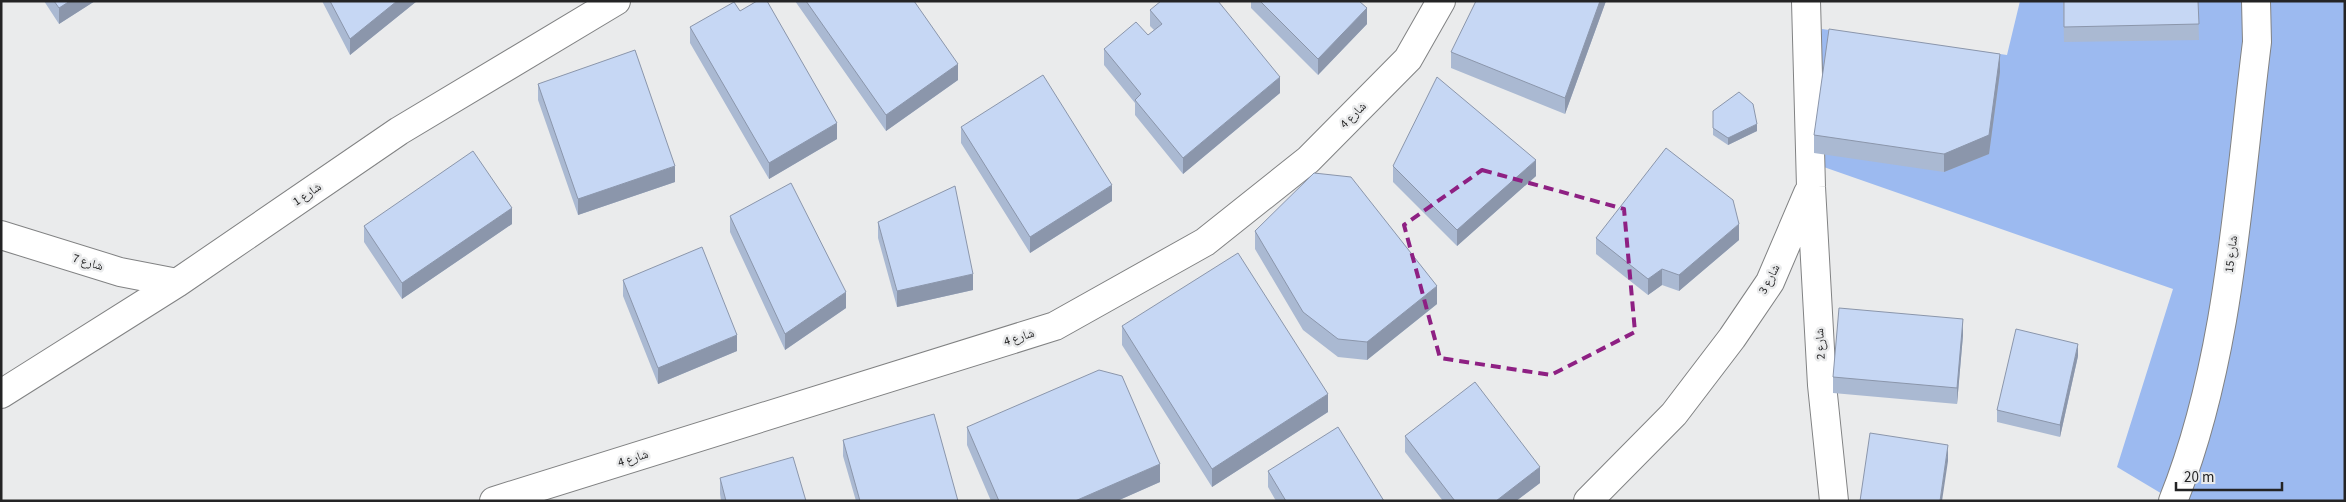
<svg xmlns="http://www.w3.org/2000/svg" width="2346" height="502" font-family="'Source Sans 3','Noto Naskh Arabic',sans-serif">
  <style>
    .green { fill: #9cbaf0 }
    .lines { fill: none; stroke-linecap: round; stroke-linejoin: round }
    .street-casing { stroke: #818283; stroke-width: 30 }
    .street { stroke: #fff; stroke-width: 28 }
    .wall { fill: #aab9d2 }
    .shaded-wall { fill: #8b96ab }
    .building { fill: #c6d7f4; stroke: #8b96ab }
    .marked { fill: none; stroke: #8e2083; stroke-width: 4; stroke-dasharray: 10 6; stroke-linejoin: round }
    .labels { text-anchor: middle; stroke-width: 5; stroke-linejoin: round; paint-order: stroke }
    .street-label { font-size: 12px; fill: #242425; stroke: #eaebec }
  </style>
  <rect width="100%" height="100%" fill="#eaebec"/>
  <!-- green -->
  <path class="green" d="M2020 1H2345V501H2174L2117 467 2173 289 1798 158 1822 29 2007 55Z"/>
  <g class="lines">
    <defs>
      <path id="street" d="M1806 1 1811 187 1822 385 1834 501
        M1 235 120 272 177 283
        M1 394 177 283 399 131 616 1
        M494 501 1055 326 1205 242 1308 160 1408 59 1441 1
        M1588 501 1674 414 1732 338 1770 282 1808 193
        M2173 501C2230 359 2238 193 2257 42L2256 1"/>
    </defs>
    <!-- street casing -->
    <use href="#street" class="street-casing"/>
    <!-- street -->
    <use href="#street" class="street"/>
  </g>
  <!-- wall -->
  <path class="wall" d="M44 1H95L59 24Z
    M322 1H417L350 55Z
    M795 1H914L958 80 886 131Z
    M1251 1H1359L1367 24 1318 75 1251 8Z
    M1606 1 1565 114 1451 68V52Z
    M2063 1H2198L2199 40 2064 42Z
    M1150 10 1280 93 1183 174 1135 115V103L1104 65V49L1148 35 1154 30 1150 26Z
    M690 27 837 139 769 179 690 43Z
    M2000 72 1989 154 1944 172 1814 153V135Z
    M538 84 675 182 578 215 538 100Z
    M961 127 1112 201 1030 253 961 143Z
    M1713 128 1757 131 1728 145 1713 135Z
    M1393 166 1536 176 1457 246 1393 182Z
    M730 216 846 308 785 350 730 232Z
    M878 222 973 290 897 307 878 238Z
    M512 224 402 299 364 242V226Z
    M1255 231 1437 304 1367 360 1338 357 1303 330 1255 249Z
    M1596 238 1739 240 1679 291 1662 285 1648 295 1596 254Z
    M623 280 737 351 658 384 623 296Z
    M1122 326 1328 412 1212 487 1122 345Z
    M1963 335 1957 404 1833 393V377Z
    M2078 356 2060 437 1997 422V410Z
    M967 427 1160 482 1117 501H991L967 445Z
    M1405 436 1540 483 1516 501H1443L1405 452Z
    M843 440 958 501H856L843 456Z
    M1268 471 1384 501H1276L1268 487Z
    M720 478 806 501H721L720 494Z"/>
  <!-- shaded-wall -->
  <path class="shaded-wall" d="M70 1H95L59 24V8Z
    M397 1H417L350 55V39Z
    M1600 1H1606L1565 114V98Z
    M1367 8V24L1318 75V59Z
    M2000 54V72L1989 154 1944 172V154Z
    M958 64V80L886 131V115Z
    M1280 77V93L1183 174V158Z
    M837 123V139L769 179V163Z
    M1757 124V131L1728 145V138Z
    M1536 160V176L1457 246V230Z
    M675 166V182L578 215V199Z
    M1112 185V201L1030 253V237Z
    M512 208V224L402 299V283Z
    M1739 224V240L1679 291V275Z
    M1662 269V285L1648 295V279Z
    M973 274V290L897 307V291Z
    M1437 286V304L1367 360V342Z
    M846 292V308L785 350V334Z
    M1963 319V335L1957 404V388Z
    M737 335V351L658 384V368Z
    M2078 344V356L2060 437V425Z
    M1328 394V412L1212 487V469Z
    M1948 445V461L1942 501H1940Z
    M1160 464V482L1117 501H1075Z
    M1540 467V483L1516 501H1496Z"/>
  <!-- building -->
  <path class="building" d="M54 1H70L59 8Z
    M330 1H397L350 39Z
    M757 1H767L837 123 769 163 690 27 734 2 740 11Z
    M806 1H914L958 64 886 115Z
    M1161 1H1218L1280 77 1183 158 1135 100 1141 94 1104 49 1136 22 1148 35 1162 24 1150 10Z
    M1260 1H1359L1367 8 1318 59Z
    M1476 1H1600L1565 98 1451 52Z
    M2064 1H2198L2199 24 2064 27Z
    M1829 29 2000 54 1989 135 1944 154 1814 135Z
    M635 50 675 166 578 199 538 84Z
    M1043 75 1112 185 1030 237 961 127Z
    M1437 77 1536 160 1457 230 1393 166Z
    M1739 92 1753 104 1757 124 1728 138 1713 128V111Z
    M1666 148 1733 200 1739 224 1679 275 1662 269 1648 279 1596 238Z
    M473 151 512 208 402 283 364 226Z
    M1314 173 1351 177 1437 286 1367 342 1338 339 1303 312 1255 231Z
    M791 183 846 292 785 334 730 216Z
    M955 186 973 274 897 291 878 222Z
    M702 247 737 335 658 368 623 280Z
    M1238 253 1328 394 1212 469 1122 326Z
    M1839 308 1963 319 1957 388 1833 377Z
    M2016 329 2078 344 2060 425 1997 410Z
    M1099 370 1122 376 1160 464 1075 501H999L967 427Z
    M1475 382 1540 467 1496 501H1455L1405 436Z
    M934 414 958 501H860L843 440Z
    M1338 427 1384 501H1286L1268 471Z
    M1870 433 1948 445 1940 501H1860Z
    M793 457 806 501H726L720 478Z"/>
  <!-- marked area -->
  <path class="marked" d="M1482 170 1624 209 1635 332 1551 375 1440 358 1404 225Z"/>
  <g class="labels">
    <!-- street labels -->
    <g class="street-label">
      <text transform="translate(1353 115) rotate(-45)" y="4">شارع 4</text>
      <text transform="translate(307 194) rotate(-34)" y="4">شارع 1</text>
      <text transform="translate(2231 254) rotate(-83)" y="4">شارع 15</text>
      <text transform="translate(88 262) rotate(17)" y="4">شارع 7</text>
      <text transform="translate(1769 279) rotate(-62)" y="4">شارع 3</text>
      <text transform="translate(1019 337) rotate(-17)" y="4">شارع 4</text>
      <text transform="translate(1820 344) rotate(-93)" y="4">شارع 2</text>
      <text transform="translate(633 458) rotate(-17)" y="4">شارع 4</text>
    </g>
  </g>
  <!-- border -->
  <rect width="2346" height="502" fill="none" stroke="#242425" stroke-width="5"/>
  <!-- scale -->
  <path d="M2176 482v8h106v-8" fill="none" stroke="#242425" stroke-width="2.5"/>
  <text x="2184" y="482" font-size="15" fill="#242425" stroke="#eaebec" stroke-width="4" paint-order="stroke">20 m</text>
</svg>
